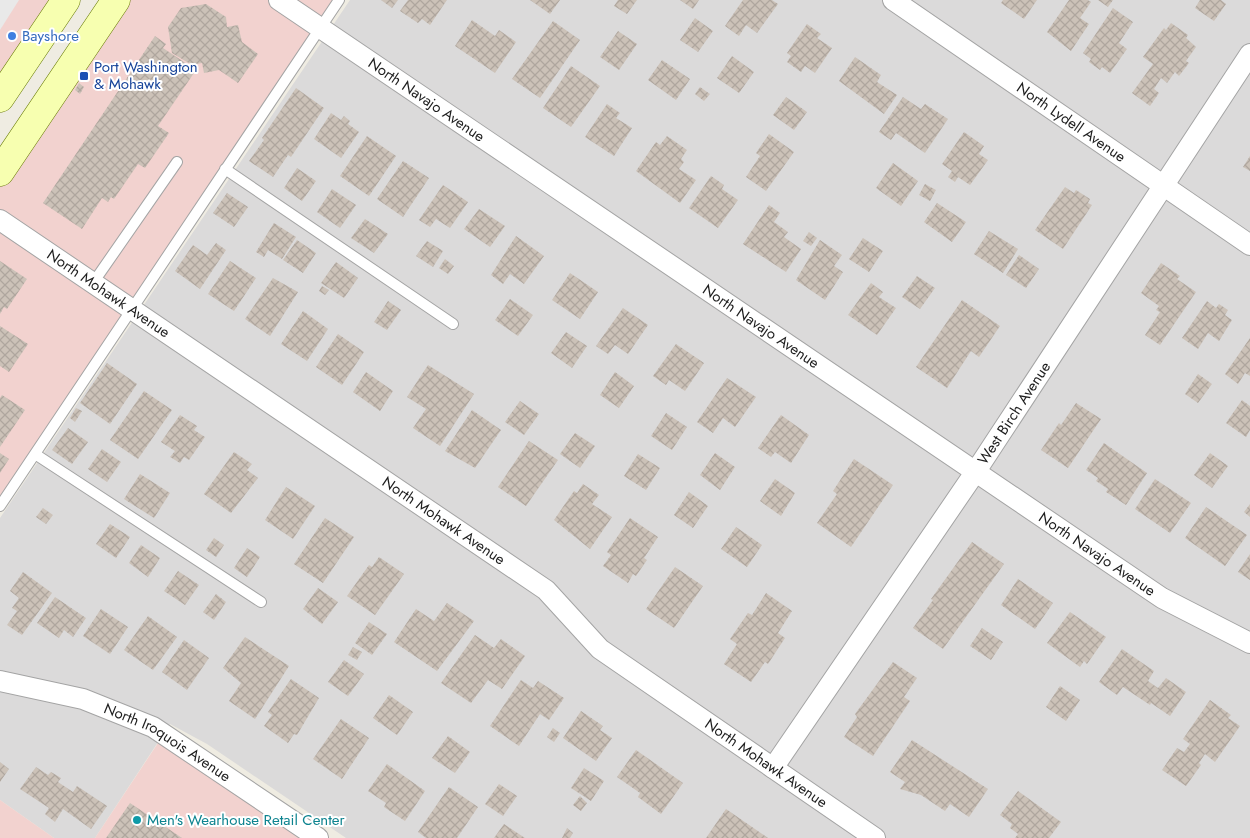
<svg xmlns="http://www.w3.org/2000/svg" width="1250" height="838" font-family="Jost,sans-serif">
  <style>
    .residential { fill: #dbdada }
    .commercial { fill: #f2d2cf }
    .parking { fill: #e9e9e9 }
    .building { fill: url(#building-cross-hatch) }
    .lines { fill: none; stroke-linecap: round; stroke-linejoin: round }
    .service-casing { stroke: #a4a4a4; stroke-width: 12 }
    .minor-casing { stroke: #a4a4a4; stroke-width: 22 }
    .secondary-casing { stroke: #657800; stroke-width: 29 }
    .service { stroke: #fff; stroke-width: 10 }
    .minor { stroke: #fff; stroke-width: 20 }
    .secondary { stroke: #f7ffb0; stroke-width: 28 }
    .shop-dot { fill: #3f7fe0; stroke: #fff; stroke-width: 2 }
    .transit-dot { fill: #1a4fb4; stroke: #fff; stroke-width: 2 }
    .culture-dot { fill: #0f9aa8; stroke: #fff; stroke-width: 2 }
    .labels { text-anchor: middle; stroke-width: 4; stroke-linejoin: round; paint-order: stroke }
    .shop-label { font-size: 15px; fill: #366cbe; stroke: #fff; text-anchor: start }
    .transit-label { font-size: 15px; fill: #164399; stroke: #fff; text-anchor: start }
    .street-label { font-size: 15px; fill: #1d1d1d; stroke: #fff }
    .culture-label { font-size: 15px; fill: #0d838f; stroke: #fff; text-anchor: start }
  </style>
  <defs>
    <pattern id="building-cross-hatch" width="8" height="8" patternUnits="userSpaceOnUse" patternTransform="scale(1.25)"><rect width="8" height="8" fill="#ccc2b8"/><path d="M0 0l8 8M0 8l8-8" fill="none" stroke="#afa69e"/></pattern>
  </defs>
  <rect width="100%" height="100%" fill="#efece2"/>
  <!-- residential -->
  <path class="residential" d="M350 0H1250V838H346L207 744 170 724 95 838H54L0 800V518Z"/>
  <!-- commercial -->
  <path class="commercial" d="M0 0H49L0 73Z
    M116 0H339L0 506V172Z
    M164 734 318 838H95Z
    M0 800 54 838H0Z"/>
  <!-- parking -->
  <path class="parking" d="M0 0H19L0 30Z"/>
  <!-- building -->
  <path class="building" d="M381 0H398L392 8Z
    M408 0H447L430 25 422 19 418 23 400 11Z
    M530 0H560L550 14Z
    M618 0H637L627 14 614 6Z
    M680 0H699L693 9Z
    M743 0H772L778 4 757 33 746 25 739 36 725 26Z
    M1003 0H1037L1024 19 1001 3Z
    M1069 0H1088L1091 2 1080 18 1089 24 1071 51 1047 32Z
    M1098 0H1113L1108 7Z
    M1200 0H1221L1226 4 1214 21 1195 8Z
    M206 4 226 17 227 27 238 25 242 42 258 54 238 83 219 70 204 73 202 63 192 65 172 53 168 27 181 8Z
    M1113 8 1133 22 1119 43 1127 49 1110 73 1102 67 1100 70 1089 62 1091 59 1083 53Z
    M695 18 713 31 698 52 680 40Z
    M472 20 495 36 499 30 516 42 495 73 455 46Z
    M553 21 580 40 540 98 512 79Z
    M1171 23 1188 35 1186 38 1196 47 1186 61 1189 63 1179 76 1175 72 1167 83 1161 78 1154 89 1159 93 1150 106 1132 93 1153 64 1143 57 1164 28 1166 30Z
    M807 24 821 34 817 38 832 48 815 73 805 66 801 72 787 62 791 56 787 53Z
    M618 31 637 44 619 70 600 57Z
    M155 36 166 44 163 48 196 70 158 126 169 133 145 168 138 164 114 199 111 197 108 202 102 198 82 229 43 203Z
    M732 56 754 72 739 93 717 78Z
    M855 57 881 75 877 82 897 95 884 114 839 81Z
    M662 60 690 79 676 100 648 80Z
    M571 66 600 86 571 127 543 108Z
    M79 83 84 87 80 94 75 90Z
    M700 87 710 94 704 101 695 94Z
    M296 88 324 108 291 157 288 155 273 177 249 161 264 140 262 138Z
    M786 97 807 112 794 130 773 115Z
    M903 97 921 109 925 104 948 119 925 153 896 133 891 140 879 132Z
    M607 104 620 113 616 118 632 128 614 156 585 137Z
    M331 113 341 120 344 116 350 121 348 124 359 132 341 158 314 139Z
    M964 132 984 146 979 154 988 160 970 185 958 177 955 182 948 177 952 171 942 164Z
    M769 134 794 152 766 191 746 177 760 156 756 153Z
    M367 136 396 156 369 196 340 176Z
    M667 136 687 150 681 159 684 162 679 169 696 180 680 203 636 171 656 142 660 145Z
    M1250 156V171L1243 167Z
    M403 161 429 178 403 217 377 199Z
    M893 163 918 181 901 206 876 188Z
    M297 168 316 181 302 201 284 188Z
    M711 176 724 185 722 189 738 200 718 228 689 208Z
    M925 184 936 190 930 201 919 195Z
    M443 185 468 202 450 228 436 219 430 227 419 220Z
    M1065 187 1074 193 1076 190 1090 199 1088 203 1092 205 1063 249 1035 230Z
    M332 189 356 205 340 228 317 212Z
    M227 193 248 207 234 227 213 213Z
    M937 203 966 222 952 242 924 222Z
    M769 205 780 213 774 222 788 232 784 237 801 249 786 272 743 244Z
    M479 209 505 226 490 247 464 229Z
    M365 219 388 234 374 253 351 238Z
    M274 223 296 237 282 259 268 250 264 257 256 252Z
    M989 231 1018 249 1003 273 974 254Z
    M809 232 817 238 811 246 803 241Z
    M516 236 544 256 524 284 510 274 503 284 491 275Z
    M863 238 883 251 869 272 849 259Z
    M297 240 316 253 303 273 283 260Z
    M820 240 842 255 834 266 843 272 825 300 796 280Z
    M427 241 443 251 433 267 416 256Z
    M216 243 226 250 200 289 175 271 193 245 207 255Z
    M1019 255 1039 269 1026 288 1006 275Z
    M445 259 454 266 448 274 439 268Z
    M0 261 27 279 7 309 4 307 0 314Z
    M230 261 256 278 234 311 208 294Z
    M336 262 358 278 344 298 321 283Z
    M1161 263 1180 276 1177 279 1196 292 1160 345 1145 335 1160 312 1156 310 1159 306 1141 293Z
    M570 273 598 292 580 319 552 300Z
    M917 276 935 288 920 309 902 297Z
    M273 278 298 292 270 336 245 319Z
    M871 283 883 292 879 297 896 308 877 335 848 315Z
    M322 286 329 290 325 295 319 291Z
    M510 299 533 315 518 336 495 320Z
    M962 300 1000 326 979 357 971 351 947 388 916 367Z
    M388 301 401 310 387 330 374 322Z
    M1207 301 1216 308 1219 304 1228 310 1225 315 1232 320 1219 341 1208 333 1198 349 1182 338Z
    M623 308 648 325 628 354 615 345 608 354 596 346Z
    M303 311 328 329 307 361 281 344Z
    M0 326 28 344 9 372 0 366Z
    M566 332 587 346 572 368 551 353Z
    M338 334 364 352 342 385 316 367Z
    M1250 338V376L1245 373 1238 384 1225 374Z
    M676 344 704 363 685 391 669 380 666 385 653 376Z
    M107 363 137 384 110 424 80 403Z
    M428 365 474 394 440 446 413 428 426 409 407 397Z
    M366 372 393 391 380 411 353 392Z
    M615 372 634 386 619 408 600 395Z
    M1198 374 1212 384 1198 403 1185 394Z
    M727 378 756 397 735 427 723 418 713 433 697 422Z
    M144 391 172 410 138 459 110 440Z
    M2 395 25 410 0 447V398Z
    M1242 400 1250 406V430L1246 437 1226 423Z
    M520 401 539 414 524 435 505 422Z
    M1076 403 1101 419 1068 468 1041 450 1059 423 1061 425Z
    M76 408 82 411 75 422 70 418Z
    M472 410 501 430 475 468 445 451Z
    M666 413 687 427 672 450 651 436Z
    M180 415 197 426 194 430 205 437 189 460 184 457 180 463 170 457 175 451 161 442Z
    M781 415 809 435 791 463 775 452 771 457 758 448Z
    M68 428 88 442 72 464 52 450Z
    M575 433 595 446 580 468 560 454Z
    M529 441 558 460 526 506 498 487Z
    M1104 443 1147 473 1126 505 1106 492 1108 489 1096 481 1098 478 1086 470Z
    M102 449 121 462 107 482 88 469Z
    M234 452 252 464 247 470 258 478 231 513 204 494Z
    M0 453 9 459 0 473Z
    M715 453 735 467 720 490 700 475Z
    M1210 453 1228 466 1212 488 1194 475Z
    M638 454 660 468 646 490 624 476Z
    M854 459 893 485 851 547 817 523 837 494 833 491Z
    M140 474 170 493 154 518 124 499Z
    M775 479 795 493 781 516 760 501Z
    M1155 479 1191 503 1170 533 1135 509Z
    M583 484 599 495 592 504 612 517 590 549 554 520 574 491 577 493Z
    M286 487 315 506 293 539 265 520Z
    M689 492 708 506 693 528 674 515Z
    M1250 504V517L1244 512Z
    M1206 507 1247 535 1225 566 1185 538Z
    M43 508 53 515 46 524 36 517Z
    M325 518 354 537 323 583 294 564Z
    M630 518 658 537 644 558 647 560 636 576 633 574 628 583 603 566 611 555 607 552Z
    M110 524 130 537 116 558 96 544Z
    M736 527 762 545 747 567 721 549Z
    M214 538 224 545 216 557 206 550Z
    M972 542 1004 564 943 649 913 628 933 600 931 599Z
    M141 545 160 558 148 577 129 563Z
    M247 548 260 557 247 577 234 568Z
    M1250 554V580L1238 572Z
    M379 557 404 574 375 615 347 596 369 565 372 567Z
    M675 567 703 586 674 628 646 609Z
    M178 571 199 585 185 605 164 591Z
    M23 572 52 593 22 635 7 625 17 611 12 608 19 598 10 591Z
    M1018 579 1053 603 1035 629 1001 605Z
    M318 588 338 602 322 624 303 609Z
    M766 593 792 611 778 633 785 638 768 664 765 662 751 682 724 664 737 644 730 639 748 613 752 615Z
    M216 594 226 602 214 620 203 612Z
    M55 597 86 618 73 637 64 630 59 638 37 623Z
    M447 603 474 621 437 671 394 642 416 609 434 621Z
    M101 609 128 627 110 654 83 636Z
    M1070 612 1106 637 1087 664 1084 661 1080 667 1047 643Z
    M148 616 177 637 153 670 124 650Z
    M369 622 387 634 372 655 355 643Z
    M982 628 1003 642 991 660 970 646Z
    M475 635 494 648 501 639 525 656 502 689 488 680 471 703 441 683Z
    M245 637 289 666 255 719 229 701 241 683 223 668Z
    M184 640 209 658 187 690 162 672Z
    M353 647 362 652 357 660 348 655Z
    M1122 649 1154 671 1148 681 1158 688 1166 678 1186 692 1170 716 1151 703 1150 705 1123 687 1117 695 1099 682Z
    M344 660 364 674 348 696 328 682Z
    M893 662 917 678 904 697 910 701 873 756 844 737 857 717 855 714Z
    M291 679 319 698 297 735 294 734 288 743 264 726 272 715 268 712Z
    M521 680 533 688 538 681 564 698 549 720 540 714 519 746 490 726Z
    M1060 686 1080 700 1066 721 1046 707Z
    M389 695 413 712 397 735 373 718Z
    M1210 700 1231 715 1228 718 1240 726 1215 762 1205 754 1199 763 1201 765 1186 786 1162 770 1177 748 1184 752 1190 744 1183 739Z
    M581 711 603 726 600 730 612 738 596 761 563 738Z
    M341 719 369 738 342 779 313 759Z
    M553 728 560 733 554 742 547 737Z
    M448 736 470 752 455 773 432 758Z
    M912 740 988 789 969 817 950 804 945 811 921 795 900 789 905 782 890 772Z
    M636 750 683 783 661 814 638 797 640 793 617 777Z
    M0 762 9 769 0 782Z
    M387 764 425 791 405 821 384 807 386 803 368 791Z
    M36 767 48 775 51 772 61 778 58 782 73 792 77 786 107 806 91 829 63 809 55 822 45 814 49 808 20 789Z
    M584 768 604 781 591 801 571 788Z
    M499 784 517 796 503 816 485 804Z
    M449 787 478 807 457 838H426L418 832Z
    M1018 791 1061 822 1049 838H1015L1018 834 1010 828 1012 824 1000 815Z
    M580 796 587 803 581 811 573 805Z
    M130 803 182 838H106Z
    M726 809 768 838H706Z
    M504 824 525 838H494Z
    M567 828 573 833 570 838H562Z"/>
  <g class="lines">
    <defs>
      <path id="service" d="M225 169 453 324
        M93 283 177 162
        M35 454 261 602
        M0 506 339 0"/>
      <g id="minor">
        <path id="s1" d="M279 0 1162 598 1250 643"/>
        <path id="s2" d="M893 0 1250 245"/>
        <path id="s3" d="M0 220 546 590 600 649 875 838"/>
        <path id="s4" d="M0 681 83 699 153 727 318 838"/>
        <path id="s5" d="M773 768 976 471 1250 54"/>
      </g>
      <path id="secondary" d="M0 98 66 0
        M0 172 116 0"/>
    </defs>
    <!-- service casing -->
    <use href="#service" class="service-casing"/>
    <!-- minor casing -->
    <use href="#minor" class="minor-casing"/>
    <!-- secondary casing -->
    <use href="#secondary" class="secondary-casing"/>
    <!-- service -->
    <use href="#service" class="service"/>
    <!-- minor -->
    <use href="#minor" class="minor"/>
    <!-- secondary -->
    <use href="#secondary" class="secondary"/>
  </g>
  <!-- markers -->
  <circle class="shop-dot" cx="12" cy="36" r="5"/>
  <rect class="transit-dot" x="79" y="71" width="10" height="10" rx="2.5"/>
  <circle class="culture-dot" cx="137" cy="820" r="5"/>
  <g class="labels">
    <!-- shop labels -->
    <g class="shop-label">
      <text x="22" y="41">Bayshore</text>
    </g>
    <!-- transit labels -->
    <g class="transit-label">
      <text x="94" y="72">Port Washington<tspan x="94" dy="17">&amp; Mohawk</tspan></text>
    </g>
    <!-- street labels -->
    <g class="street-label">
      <text dy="5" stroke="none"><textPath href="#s1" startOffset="178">North Navajo Avenue</textPath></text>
      <text dy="5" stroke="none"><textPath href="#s2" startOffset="216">North Lydell Avenue</textPath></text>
      <text dy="5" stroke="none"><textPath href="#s3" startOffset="131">North Mohawk Avenue</textPath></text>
      <text dy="5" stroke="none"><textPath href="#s1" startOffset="582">North Navajo Avenue</textPath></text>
      <text dy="5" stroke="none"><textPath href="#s5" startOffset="429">West Birch Avenue</textPath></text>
      <text dy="5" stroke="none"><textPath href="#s3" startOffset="536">North Mohawk Avenue</textPath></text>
      <text dy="5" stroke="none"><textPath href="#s1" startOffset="988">North Navajo Avenue</textPath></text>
      <text dy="5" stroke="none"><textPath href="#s4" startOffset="180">North Iroquois Avenue</textPath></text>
      <text dy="5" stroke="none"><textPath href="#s3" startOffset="941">North Mohawk Avenue</textPath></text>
    </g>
    <!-- culture labels -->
    <g class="culture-label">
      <text x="147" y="825">Men's Wearhouse Retail Center</text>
    </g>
  </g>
</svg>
